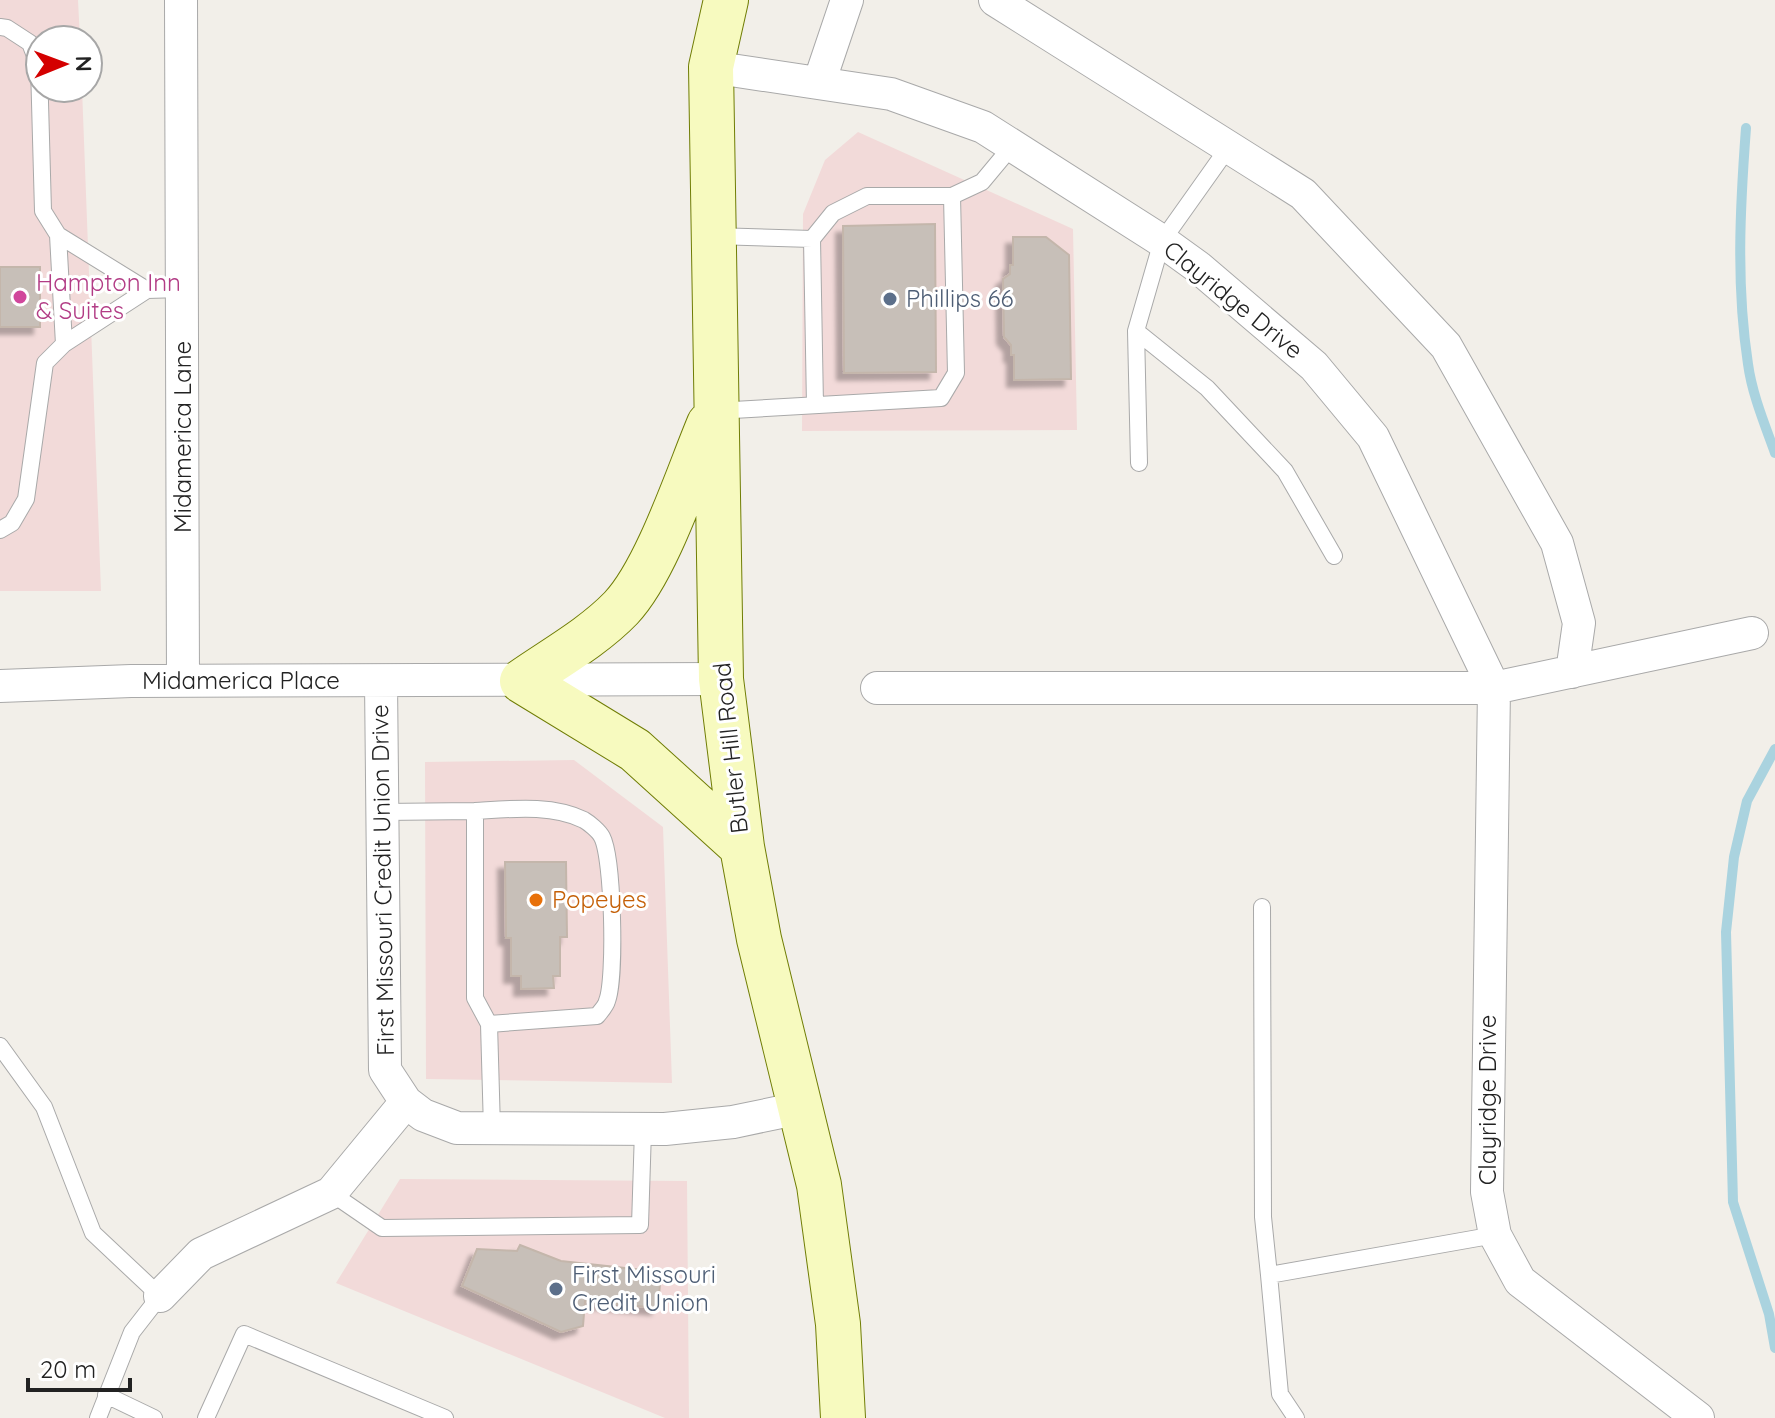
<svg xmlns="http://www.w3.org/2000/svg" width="1775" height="1418" font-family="Quicksand,sans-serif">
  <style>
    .commercial { fill: #f2dad9 }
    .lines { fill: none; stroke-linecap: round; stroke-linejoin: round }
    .stream { stroke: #aad3df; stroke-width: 10 }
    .building { fill: #c7bfb8; stroke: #c4b6ab; stroke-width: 2; filter: url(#shadow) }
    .lane-casing { stroke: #a9a9a9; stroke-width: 18 }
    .street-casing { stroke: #a9a9a9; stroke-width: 34 }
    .secondary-casing { stroke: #707d05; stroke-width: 46 }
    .lane { stroke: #fff; stroke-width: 16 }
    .street { stroke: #fff; stroke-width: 32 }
    .secondary { stroke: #f7fabf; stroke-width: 44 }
    .hotel-dot { fill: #d1479c; stroke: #fff; stroke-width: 3 }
    .service-dot { fill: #5c6f8a; stroke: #fff; stroke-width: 3 }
    .food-dot { fill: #e8710a; stroke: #fff; stroke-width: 3 }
    .labels { text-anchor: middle; stroke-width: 6; stroke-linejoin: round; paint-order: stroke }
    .hotel-label { font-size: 24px; fill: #b23c85; stroke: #fff; text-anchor: start }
    .service-label { font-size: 24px; fill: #4e5e75; stroke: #fff; text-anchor: start }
    .street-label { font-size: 24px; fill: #222; stroke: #fff }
    .food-label { font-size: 24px; fill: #c56008; stroke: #fff; text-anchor: start }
  </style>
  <defs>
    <filter id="shadow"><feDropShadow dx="-7" dy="7" stdDeviation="2" flood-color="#0004"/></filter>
  </defs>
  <rect width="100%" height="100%" fill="#f2efe9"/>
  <!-- commercial -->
  <path class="commercial" d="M0 0H78L80 40H40V88H82L101 591H0Z
    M858 132 1073 229 1077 430 802 431 803 214 825 160Z
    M574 760 663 827 672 1083 426 1079 425 762Z
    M400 1179 687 1181 689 1418H665L336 1283Z"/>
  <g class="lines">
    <!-- stream -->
    <path class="stream" d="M1746 128C1740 208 1736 285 1748 364 1752 394 1765 425 1775 453
      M1775 749 1747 801 1734 857 1726 932 1733 1202 1769 1314 1775 1348"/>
  </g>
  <!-- building -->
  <path class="building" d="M935 224 936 372 844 373 843 226Z
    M1013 237H1046L1069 255 1071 379 1014 380V355H1011V345L1004 337 1003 279 1010 274V265H1013Z
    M0 267H40V327H0Z
    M505 862H566L567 937H560V976H553L554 988 521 989V976H511V938H506Z
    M520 1245 561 1261 661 1272 658 1308 585 1301 583 1326 561 1332 462 1286 477 1249 517 1251Z"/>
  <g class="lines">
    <defs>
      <path id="lane" d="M0 27 7 28 30 43 39 66 43 211 58 235 147 290
        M714 236 812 239 833 213 867 196H952
        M812 239 815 405
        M1136 331 1207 388 1285 471 1334 556
        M64 344 147 290 182 289
        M716 411 941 398 956 373 952 196 982 182 1012 146
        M1139 463 1136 331 1162 241 1228 148
        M0 530 12 523 26 499 45 363 64 344 58 235
        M382 812 475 811
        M1262 907 1263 1217 1269 1275
        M489 1024 597 1016C600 1012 606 1006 607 1001 616 978 613 858 602 837 599 831 589 823 584 820 552 804 510 809 475 811V998L489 1024 492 1129
        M0 1046 44 1107 93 1233 160 1296 132 1332 98 1418
        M331 1193 382 1228 640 1225 643 1130
        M106 1395 154 1418
        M206 1418 244 1334 445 1418
        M1296 1418 1280 1394 1269 1275 1495 1235"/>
      <path id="street" d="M181 0 183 681
        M995 0 1303 194 1446 346 1557 543 1579 623 1572 672
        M711 67 891 94 983 127 1162 241 1198 267 1314 366 1373 437 1494 688 1487 1192 1495 1235 1520 1281 1698 1418
        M819 83 847 0
        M381 681 385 1070 406 1102 423 1115 457 1128 665 1129 733 1122 800 1108
        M0 686 131 681 721 679
        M877 688H1494L1752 633
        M160 1296 201 1254 331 1193 406 1102"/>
      <path id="secondary" d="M726 0 711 67 721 679 742 847 759 939 819 1185 838 1324 843 1418
        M709 424C688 474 657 570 621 608 593 637 555 658 522 681L635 750 742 847"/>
    </defs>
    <!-- lane casing -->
    <use href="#lane" class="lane-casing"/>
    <!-- street casing -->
    <use href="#street" class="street-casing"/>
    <!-- secondary casing -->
    <use href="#secondary" class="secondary-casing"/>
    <!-- lane -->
    <use href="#lane" class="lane"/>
    <!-- street -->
    <use href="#street" class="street"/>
    <!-- secondary -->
    <use href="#secondary" class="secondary"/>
  </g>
  <!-- markers -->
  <circle class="hotel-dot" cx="20" cy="297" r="8"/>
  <g class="service-dot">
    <circle cx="890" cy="299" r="8"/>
    <circle cx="556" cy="1289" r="8"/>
  </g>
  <circle class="food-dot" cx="536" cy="900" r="8"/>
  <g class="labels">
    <!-- hotel labels -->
    <g class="hotel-label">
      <text x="36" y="291">Hampton Inn<tspan x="36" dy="28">&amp; Suites</tspan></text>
    </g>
    <!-- service labels -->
    <g class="service-label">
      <text x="906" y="307">Phillips 66</text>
      <text x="572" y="1283">First Missouri<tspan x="572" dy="28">Credit Union</tspan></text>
    </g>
    <!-- street labels -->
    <g class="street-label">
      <text transform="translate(1233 300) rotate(39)" y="8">Clayridge Drive</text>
      <text transform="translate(183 437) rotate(-90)" y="8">Midamerica Lane</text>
      <text x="241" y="689">Midamerica Place</text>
      <text transform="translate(731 748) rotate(-96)" y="8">Butler Hill Road</text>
      <text transform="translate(383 880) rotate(-91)" y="8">First Missouri Credit Union Drive</text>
      <text transform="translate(1488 1100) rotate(-90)" y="8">Clayridge Drive</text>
    </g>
    <!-- food labels -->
    <g class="food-label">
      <text x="552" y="908">Popeyes</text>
    </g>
  </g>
  <!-- north arrow -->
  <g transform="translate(64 64) rotate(89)"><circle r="38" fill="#ffffff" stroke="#a7a7a7" stroke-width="2"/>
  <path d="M0-6L14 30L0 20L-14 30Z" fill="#d40000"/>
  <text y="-12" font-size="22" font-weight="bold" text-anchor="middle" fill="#222222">N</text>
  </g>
  <!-- scale -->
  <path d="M28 1378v12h102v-12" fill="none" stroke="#222222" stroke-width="4"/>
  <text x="40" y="1378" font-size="24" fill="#222222" stroke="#ffffff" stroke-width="6" paint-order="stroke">20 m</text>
</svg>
